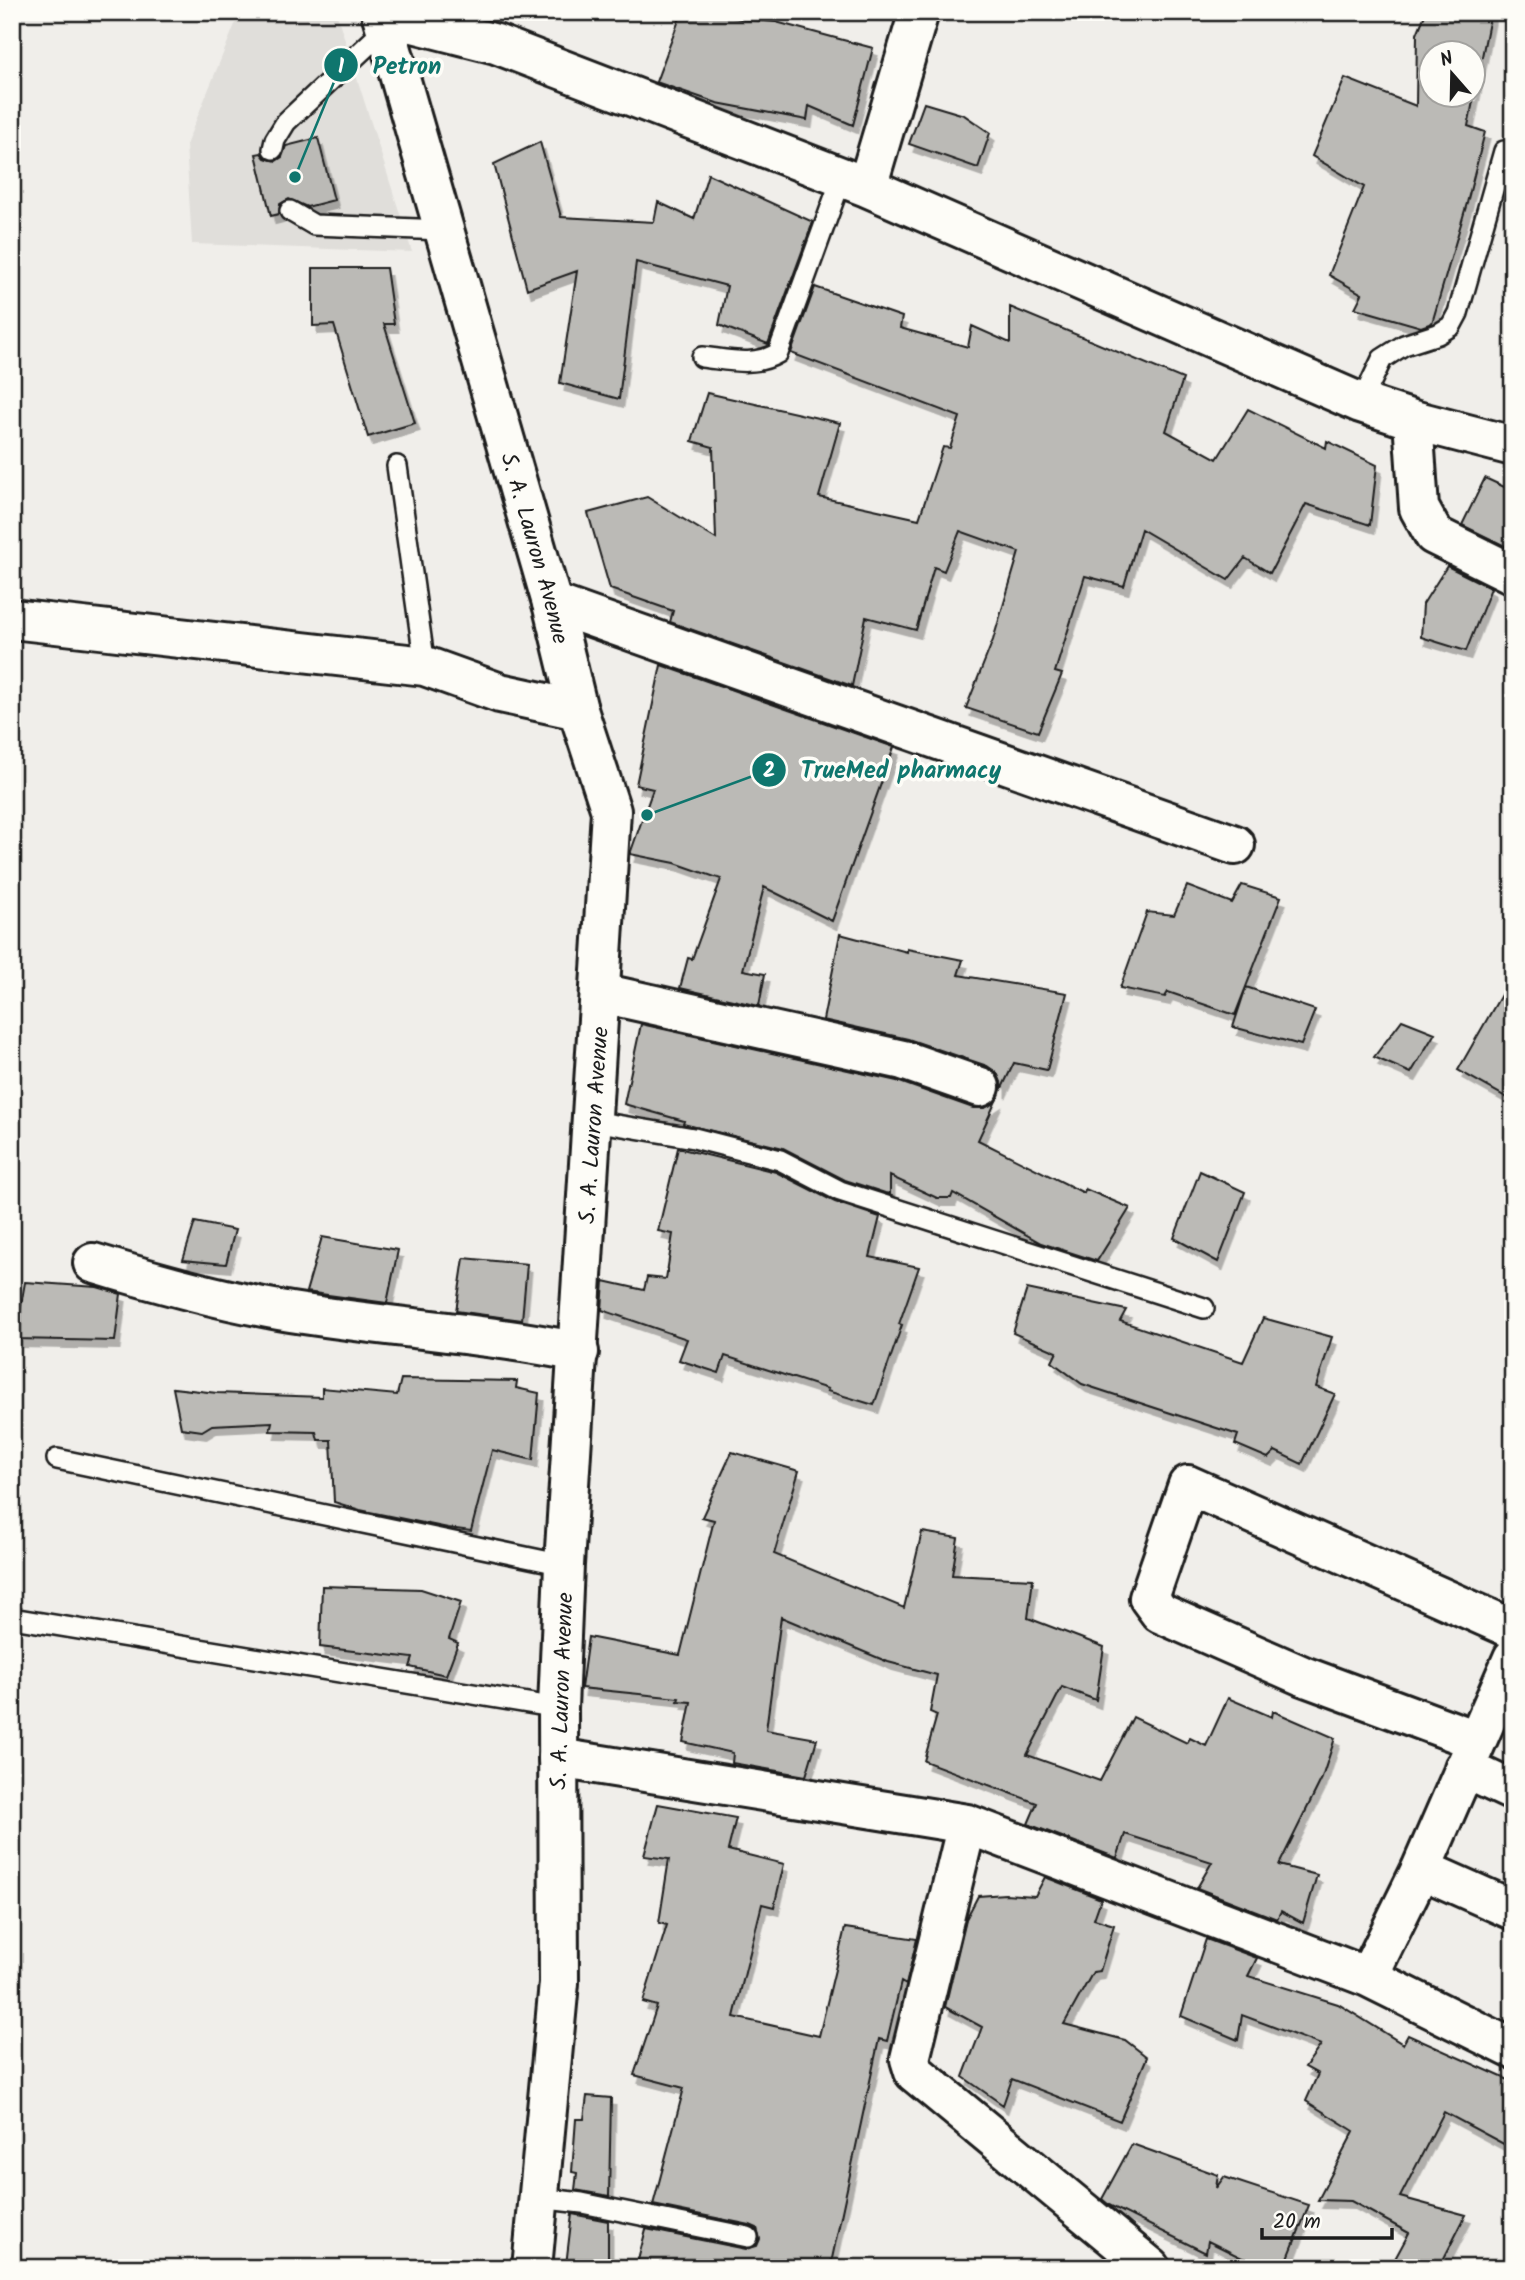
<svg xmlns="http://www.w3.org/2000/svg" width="1525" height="2280" font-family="Kalam,sans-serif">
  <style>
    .built { fill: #e0deda }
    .building { fill: #bbbab6; stroke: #1c1c1c; stroke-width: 2; fill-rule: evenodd; filter: url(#shadow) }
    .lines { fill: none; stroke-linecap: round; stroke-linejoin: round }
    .service-casing { stroke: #1c1c1c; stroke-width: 24 }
    .minor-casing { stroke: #1c1c1c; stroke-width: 44 }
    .trunk-casing { stroke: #1c1c1c; stroke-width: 44 }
    .service { stroke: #fdfcf7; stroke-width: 19 }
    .minor { stroke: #fdfcf7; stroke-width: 38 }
    .trunk { stroke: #fdfcf7; stroke-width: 38 }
    .labels { text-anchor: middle; stroke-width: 7; stroke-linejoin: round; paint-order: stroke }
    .street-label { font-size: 23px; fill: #1c1c1c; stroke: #fdfcf7 }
    .leader { fill: none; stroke: #0f766e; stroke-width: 2.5 }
    .callout-dot { fill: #0f766e; stroke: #fdfcf7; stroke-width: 2.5 }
    .mark-label { font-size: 21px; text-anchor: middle; font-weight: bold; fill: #fff }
    .callout-label { font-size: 24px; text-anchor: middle; font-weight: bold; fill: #0f766e; stroke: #fdfcf7; stroke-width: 7; stroke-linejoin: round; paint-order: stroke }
  </style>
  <defs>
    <filter id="shadow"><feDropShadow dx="4.5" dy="8" stdDeviation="0" flood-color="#0004"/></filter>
  </defs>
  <rect width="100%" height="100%" fill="#f0eeea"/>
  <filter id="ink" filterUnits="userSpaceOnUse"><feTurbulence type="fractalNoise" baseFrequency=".0143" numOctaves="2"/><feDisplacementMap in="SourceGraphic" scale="14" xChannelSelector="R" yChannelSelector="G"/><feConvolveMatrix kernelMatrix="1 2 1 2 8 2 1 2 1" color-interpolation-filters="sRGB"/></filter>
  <g filter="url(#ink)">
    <!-- built -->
    <path class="built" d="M240 12H336L412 252 192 244 186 145Z"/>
    <!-- building -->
    <path class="building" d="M682 12H708L741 19 776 22 873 48 853 125 809 106 807 120 717 103 656 82Z
      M1426 12H1491L1468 126 1485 132 1467 203 1432 323 1421 327 1355 308 1362 294 1329 275 1364 187 1312 156 1345 78 1416 106 1417 34ZM1431 52H1473V94H1431Z
      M924 103 964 115 990 133 978 168 909 144Z
      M318 138 334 200 307 207 289 199 280 204 279 214 271 216 256 154 261 153 265 158 276 161 282 157 286 146Z
      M540 142 561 217 654 222 658 202 694 219 708 174 813 222 768 344 719 325 727 286 636 262 619 399 560 383 577 271 527 289 494 164Z
      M313 268H386L394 324H384L415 423 368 437 334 325 313 326Z
      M815 287 902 317 900 328 968 347 972 326 1010 343V307L1183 379 1166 431 1217 459 1248 409 1326 448 1327 441 1377 465 1370 525 1306 504 1270 573 1245 558 1228 580 1141 529 1124 586 1085 576 1055 672 1062 674 1038 732 966 708 993 640 1019 552 960 531 944 571 934 567 916 630 866 617 852 686 670 622 673 611 610 589 588 513 647 497 716 539 713 447 692 441 707 393 840 423 819 497 919 519 943 447 950 448 960 417 791 353Z
      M1485 478 1513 491V534L1507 547 1462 525Z
      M1447 566 1491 588 1466 651 1421 637 1423 604Z
      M661 665 894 747 832 921 764 887 743 970 765 974 759 1006 680 988 688 958 692 959 721 879 675 863 630 854 653 789 636 785Z
      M1242 885 1281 897 1235 1015 1168 992 1165 997 1120 988 1147 912 1174 915 1187 886 1232 903Z
      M840 934 907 952V949L963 960 958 975 1067 993 1047 1070 1014 1063 1001 1090V1082L997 1073 987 1066 908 1039 823 1020Z
      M1513 974V1101L1458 1070Z
      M1246 987 1315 1010 1301 1045 1233 1027Z
      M1402 1020 1435 1033 1411 1073 1374 1057Z
      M641 1024 897 1081 973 1108H985L996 1101 978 1140 1084 1193 1085 1189 1130 1208 1097 1261 1041 1243 953 1193 951 1198H937L890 1176V1194L885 1193 845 1180 783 1148 683 1124 684 1121 624 1104Z
      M678 1148 776 1172 835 1202 880 1217 870 1257 919 1267 899 1324 902 1325 874 1405 827 1391 828 1389 725 1356 719 1373 679 1360 687 1339 602 1310 604 1281 644 1290 647 1277 666 1279 673 1234 658 1231Z
      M1200 1171 1245 1192 1218 1262 1174 1238Z
      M195 1222 235 1230 226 1264 183 1260Z
      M322 1237 398 1250 387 1303 306 1292Z
      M464 1258 527 1264 522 1320 456 1311Z
      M25 1282 97 1287 121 1294 115 1341 15 1339Z
      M1027 1289 1126 1310 1120 1321 1243 1362 1263 1318 1332 1337 1316 1387 1335 1394 1302 1464 1275 1451 1268 1458 1235 1444 1238 1435 1082 1384 1052 1362 1057 1352 1013 1333Z
      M401 1379 517 1381 516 1388 539 1393 533 1460 492 1450 471 1531 448 1528 360 1510 334 1502 331 1440H318L316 1432 270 1431 272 1422 212 1425 202 1431 181 1428 173 1388 217 1393 322 1397V1388L397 1395Z
      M732 1452 799 1471 774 1554 904 1608 922 1532 958 1538 952 1575 1033 1579 1028 1618 1104 1647 1096 1700 1062 1687 1027 1755 1100 1781 1133 1717 1187 1743 1190 1738 1206 1746 1228 1698 1272 1717 1273 1711 1335 1738 1322 1778 1279 1865 1317 1875 1303 1923 1281 1911 1277 1919 1197 1888 1212 1862 1125 1834 1117 1858 1028 1824 1037 1803 924 1761 937 1715 930 1712 937 1675 888 1662 781 1617 766 1730 817 1739 806 1776 732 1763 733 1753 683 1742 691 1702 678 1701 679 1698 581 1688 588 1637 680 1655 714 1520 702 1517Z
      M322 1586 421 1589 461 1602 449 1639 458 1643 446 1675 410 1667 413 1658 320 1647Z
      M658 1804 736 1818 728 1850 784 1864 774 1907 762 1904 734 2017 819 2036 845 1928 917 1939 906 1985 901 1982 887 2041 879 2039 830 2268H636L646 2229 746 2249 757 2246 760 2239 757 2228 750 2225 653 2205 684 2088 634 2075 657 2006 643 2002 667 1925 659 1923 669 1859 644 1856Z
      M1045 1877 1101 1899 1094 1919 1114 1925 1100 1971 1093 1972 1064 2024 1125 2040 1147 2057 1120 2121 1012 2079 1003 2105 963 2077 982 2027 945 2007 966 1919 978 1896 1005 1894 1035 1896Z
      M1206 1939 1257 1958 1248 1976 1338 2004 1403 2044 1408 2035 1513 2082V2149L1444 2112 1400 2197 1466 2215 1439 2268H1390L1409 2233 1351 2201 1318 2200 1354 2131 1306 2101 1318 2074 1305 2067 1321 2045 1242 2015 1238 2040 1181 2016Z
      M587 2096 611 2098 609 2196 575 2190 577 2173 572 2172 576 2119H584Z
      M1132 2144 1218 2175 1216 2188 1224 2177 1309 2205 1284 2268H1262L1208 2241 1206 2253 1109 2205 1102 2199Z
      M572 2214 608 2221V2268L566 2265Z"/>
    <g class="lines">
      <defs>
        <path id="service" d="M273 149 275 140 286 122 386 28
          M290 211 314 225 444 230
          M702 357C729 360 755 367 778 353L842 177
          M1361 403 1382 359 1404 345 1438 334 1451 326 1458 313 1504 151
          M397 466 425 666
          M593 1121 694 1138 780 1160 840 1191 1204 1308
          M57 1459 564 1565
          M12 1618 558 1708
          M538 2198 582 2203 748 2237"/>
        <path id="minor" d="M382 15 496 44 867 187 1361 403 1413 420 1513 446
          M867 187 919 12
          M1413 420 1419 508 1434 535 1513 574
          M552 603 1235 845
          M12 619 425 666 500 693 578 710
          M601 993 903 1060 980 1087
          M93 1263C155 1282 216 1299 279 1310 379 1327 480 1332 579 1352
          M1476 1740 1303 1676 1160 1613 1149 1598 1188 1485 1513 1629
          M558 1758 967 1824 1368 1977 1513 2049
          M1464 1768 1513 1791
          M967 1824 910 2059 914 2072 1151 2268
          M1421 1869 1513 1910
          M1368 1977 1421 1869 1513 1658"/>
        <g id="trunk">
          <path id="s1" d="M381 12 552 603 578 710 611 811 564 1565 558 1708 559 1983 532 2268"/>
        </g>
      </defs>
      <!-- service casing -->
      <use href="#service" class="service-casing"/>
      <!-- minor casing -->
      <use href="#minor" class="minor-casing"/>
      <!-- trunk casing -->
      <use href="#trunk" class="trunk-casing"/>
      <!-- service -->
      <use href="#service" class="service"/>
      <!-- minor -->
      <use href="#minor" class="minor"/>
      <!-- trunk -->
      <use href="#trunk" class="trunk"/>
    </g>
  </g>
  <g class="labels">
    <!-- street labels -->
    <g class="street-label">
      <text dy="8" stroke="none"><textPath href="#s1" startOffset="558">S. A. Lauron Avenue</textPath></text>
      <text transform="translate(593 1125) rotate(-86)" y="8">S. A. Lauron Avenue</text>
      <text transform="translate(561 1691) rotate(-88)" y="8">S. A. Lauron Avenue</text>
    </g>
  </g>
  <!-- callouts -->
  <path class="leader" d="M295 177L341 65M647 815L769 770"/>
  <g class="callout-dot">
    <circle cx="295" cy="177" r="7"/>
    <circle cx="647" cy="815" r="7"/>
    <circle cx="341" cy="65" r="18"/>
    <circle cx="769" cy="770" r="18"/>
  </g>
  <g class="mark-label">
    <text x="341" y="73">1</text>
    <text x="769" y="777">2</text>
  </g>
  <g class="callout-label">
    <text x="407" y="74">Petron</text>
    <text x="901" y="778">TrueMed pharmacy</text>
  </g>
  <!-- margin -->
  <rect width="1525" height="2280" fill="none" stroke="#fdfcf7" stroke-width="42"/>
  <rect x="21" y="21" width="1483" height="2238" fill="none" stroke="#1c1c1c" stroke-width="2.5" filter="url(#ink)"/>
  <!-- north arrow -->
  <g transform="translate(1452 74) rotate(340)"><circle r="33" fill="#fdfcf7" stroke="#a3a29f" stroke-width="2"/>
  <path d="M0-5L12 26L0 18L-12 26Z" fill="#1c1c1c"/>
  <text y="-10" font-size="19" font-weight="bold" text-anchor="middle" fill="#1c1c1c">N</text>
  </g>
  <!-- scale -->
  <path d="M1262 2228v10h130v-10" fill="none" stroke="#1c1c1c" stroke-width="3.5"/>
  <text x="1273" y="2228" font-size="21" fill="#1c1c1c" stroke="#fdfcf7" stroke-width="5" paint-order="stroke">20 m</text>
</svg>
